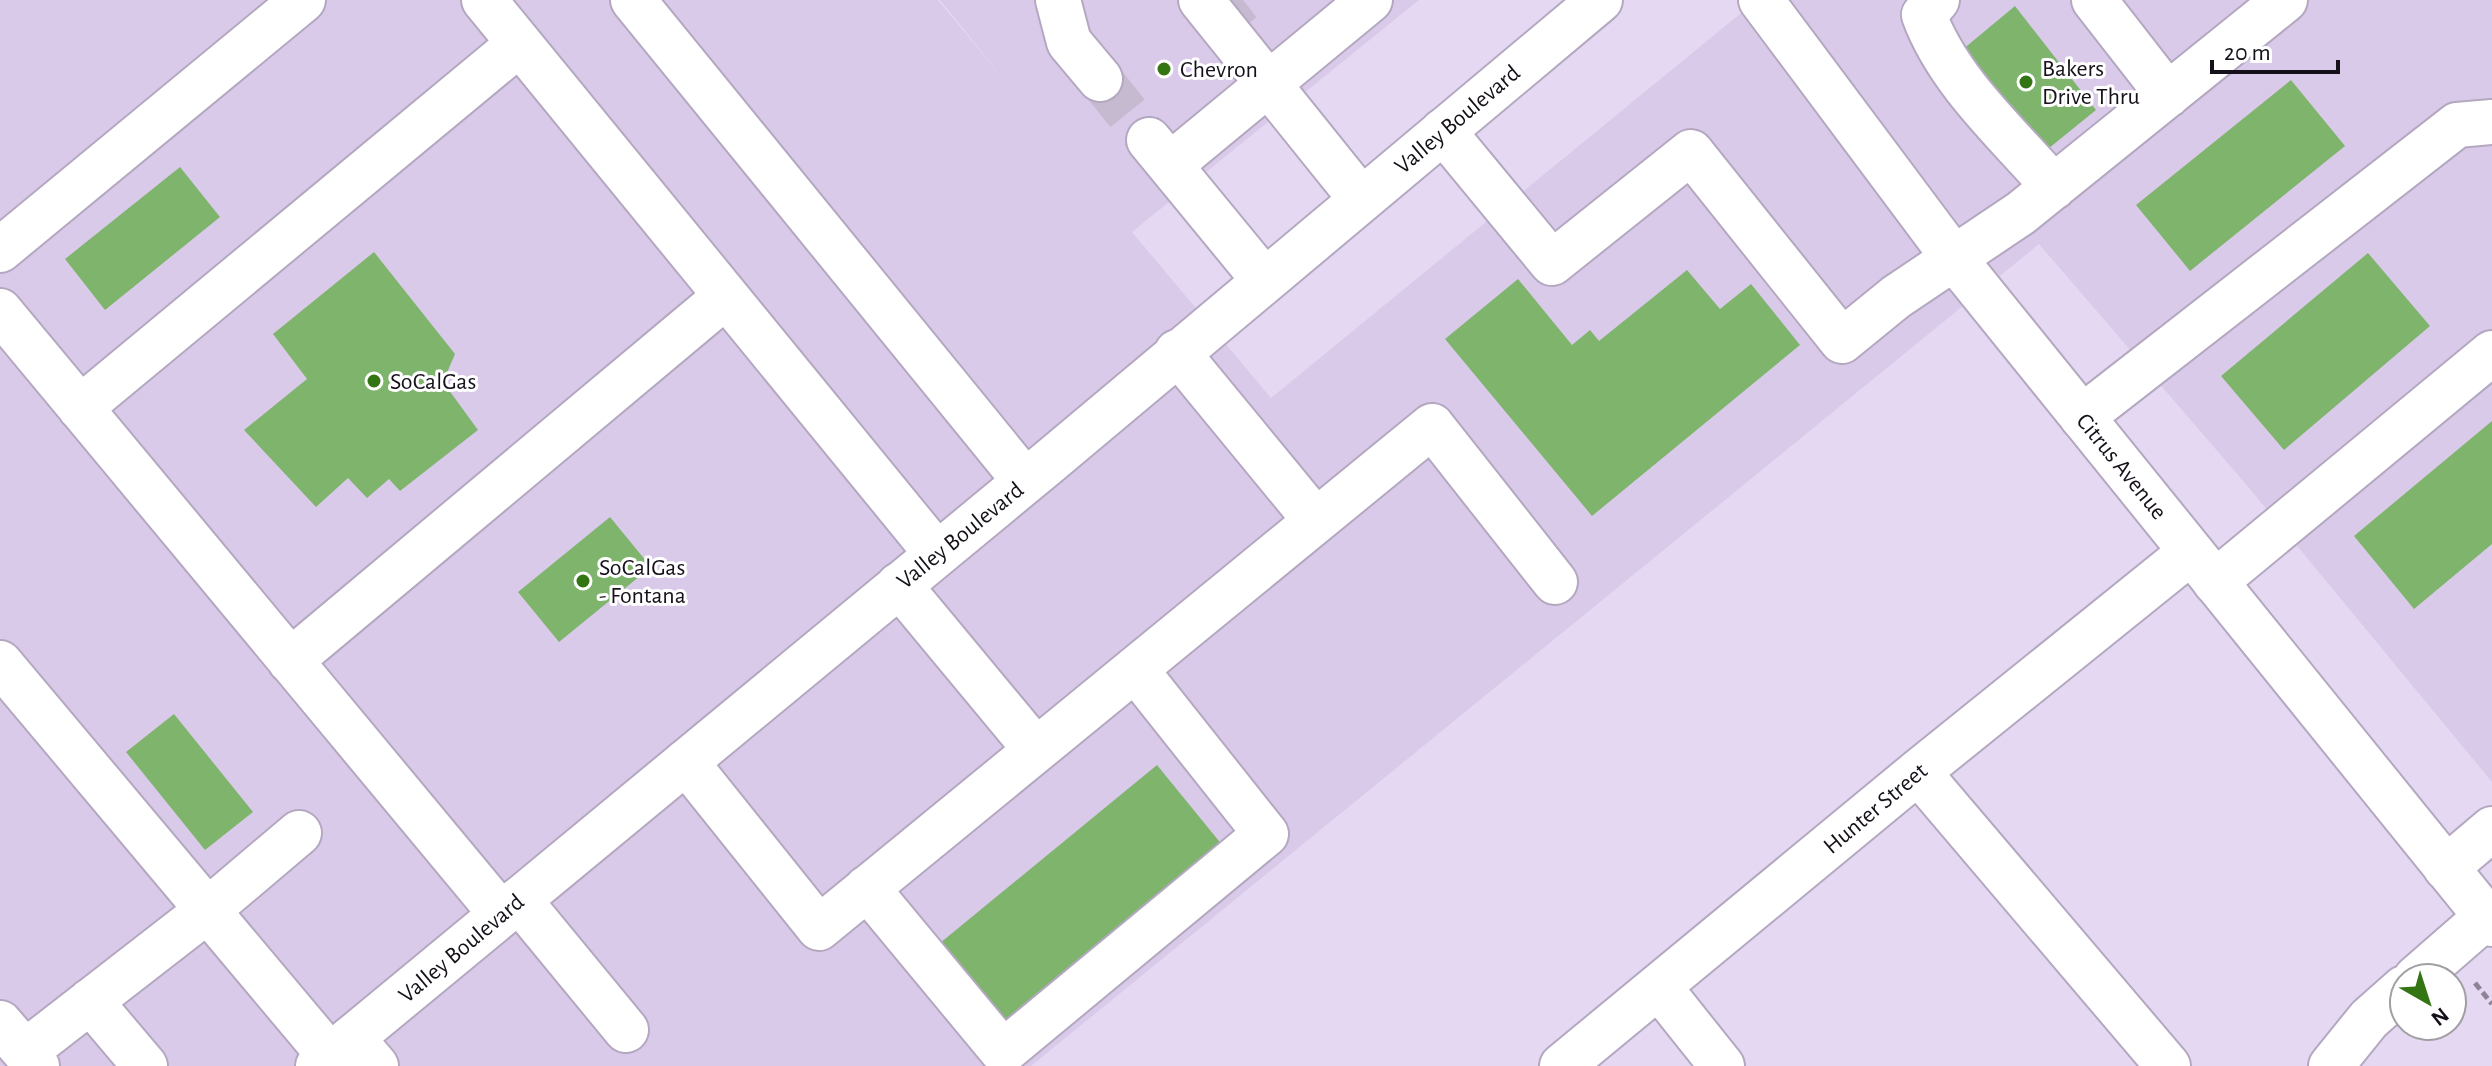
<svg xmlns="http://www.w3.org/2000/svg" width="2492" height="1066" font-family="'Alegreya Sans',sans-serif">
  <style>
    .built { fill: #dacaea }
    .building { fill: #7fb46d }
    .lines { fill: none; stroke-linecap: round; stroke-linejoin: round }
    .minor-tunnel { stroke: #c6bad1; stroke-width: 44; stroke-dasharray: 44 22; stroke-linecap: butt }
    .minor-casing { stroke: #b4a8c1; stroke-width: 48 }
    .major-casing { stroke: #b4a8c1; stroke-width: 48 }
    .path { stroke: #8d8497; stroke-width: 5; stroke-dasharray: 8 4; stroke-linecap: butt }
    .minor { stroke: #fff; stroke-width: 44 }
    .major { stroke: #fff; stroke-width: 44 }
    .poi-dot { fill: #337512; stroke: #fff; stroke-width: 3 }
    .labels { text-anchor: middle; stroke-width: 6; stroke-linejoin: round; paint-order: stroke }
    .poi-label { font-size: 24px; fill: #151019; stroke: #fff; text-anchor: start }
    .street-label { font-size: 24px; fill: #151019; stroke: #fff }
  </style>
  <rect width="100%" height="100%" fill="#e5d8f2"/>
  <!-- built -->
  <path class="built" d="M0 0H938L1006 82 940 0H1419L1132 232 1271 398 1757 0H2492V782L2250 489 2039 244 1031 1066H0Z"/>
  <!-- building -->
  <path class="building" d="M2015 6 2096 110 2038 157 1956 55Z
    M2291 80 2345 146 2190 271 2136 205Z
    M180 167 220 217 105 310 65 259Z
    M374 252 455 354 443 382 478 430 400 491 389 479 367 498 348 478 316 507 244 430 307 379 273 334Z
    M2368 253 2430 326 2284 450 2221 376Z
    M1687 270 1720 309 1751 284 1800 345 1592 516 1445 339 1518 279 1572 345 1590 330 1599 341Z
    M2492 421V544L2414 609 2354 536Z
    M610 517 651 567 559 642 518 592Z
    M174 714 253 812 205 850 126 752Z
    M1157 765 1223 846 1000 1028 934 948Z"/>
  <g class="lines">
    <!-- minor-tunnel -->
    <path class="minor-tunnel" d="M1229 11 1243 0
      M1100 79 1149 140"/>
    <defs>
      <path id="minor" d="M484 0 937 554
        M633 0 1025 481
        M1058 0 1069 42 1100 79
        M1201 0 1361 199
        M1937 0 1924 15C1948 81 2008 134 2054 187
        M2094 0 2168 95
        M1443 131 1552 263 1691 152 1842 341 1896 297 2021 213 2285 0
        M1149 140 1264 280
        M1170 165 1370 0
        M0 250 303 0
        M0 311 501 914
        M1177 352 1316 521
        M80 408 519 44
        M2082 417 2457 125 2492 122
        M2215 582 2492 353
        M899 585 1036 750
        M290 661 726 296
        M0 663 330 1056
        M686 762 819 928 1432 426 1555 582
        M1918 772 2168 1066
        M2446 868 2492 829
        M867 888 1003 1052 1266 834 1135 669
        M519 900 626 1030
        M2416 978 2486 917
        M1659 987 1722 1066
        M90 1001 145 1066
        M0 1023 37 1066
        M352 1038 376 1066
        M25 1052 208 910 299 833
        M1562 1066 1918 772 2191 552
        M2331 1066 2369 1019 2404 988"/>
      <path id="major" d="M1761 0 1953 257 2492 924
        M318 1066 1049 462 1600 0"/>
    </defs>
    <!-- minor casing -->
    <use href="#minor" class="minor-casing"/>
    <!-- major casing -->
    <use href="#major" class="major-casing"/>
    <!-- path -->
    <path class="path" d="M2475 983 2492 1004"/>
    <!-- minor -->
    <use href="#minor" class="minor"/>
    <!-- major -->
    <use href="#major" class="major"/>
  </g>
  <!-- markers -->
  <g class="poi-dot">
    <circle cx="1164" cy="69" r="8"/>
    <circle cx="2026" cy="82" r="8"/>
    <circle cx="374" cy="381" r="8"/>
    <circle cx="583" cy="581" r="8"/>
  </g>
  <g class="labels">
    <!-- poi labels -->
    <g class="poi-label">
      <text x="2042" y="76">Bakers<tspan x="2042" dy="28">Drive Thru</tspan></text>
      <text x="1180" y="77">Chevron</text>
      <text x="390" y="389">SoCalGas</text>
      <text x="599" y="575">SoCalGas<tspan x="599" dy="28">- Fontana</tspan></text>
    </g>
    <!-- street labels -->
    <g class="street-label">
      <text transform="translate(1457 119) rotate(-40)" y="8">Valley Boulevard</text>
      <text transform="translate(2122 466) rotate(51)" y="8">Citrus Avenue</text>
      <text transform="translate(960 535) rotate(-39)" y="8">Valley Boulevard</text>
      <text transform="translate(1875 808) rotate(-40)" y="8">Hunter Street</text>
      <text transform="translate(461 948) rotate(-40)" y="8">Valley Boulevard</text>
    </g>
  </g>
  <!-- north arrow -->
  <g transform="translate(2428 1002) rotate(141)"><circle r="38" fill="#ffffff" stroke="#a19fa3" stroke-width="2"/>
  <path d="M0-6L14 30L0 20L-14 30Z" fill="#337512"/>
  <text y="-12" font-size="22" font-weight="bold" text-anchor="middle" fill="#151019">N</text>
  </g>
  <!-- scale -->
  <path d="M2212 60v12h126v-12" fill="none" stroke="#151019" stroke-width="4"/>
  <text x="2224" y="60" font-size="24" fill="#151019" stroke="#ffffff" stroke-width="6" paint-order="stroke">20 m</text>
</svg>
